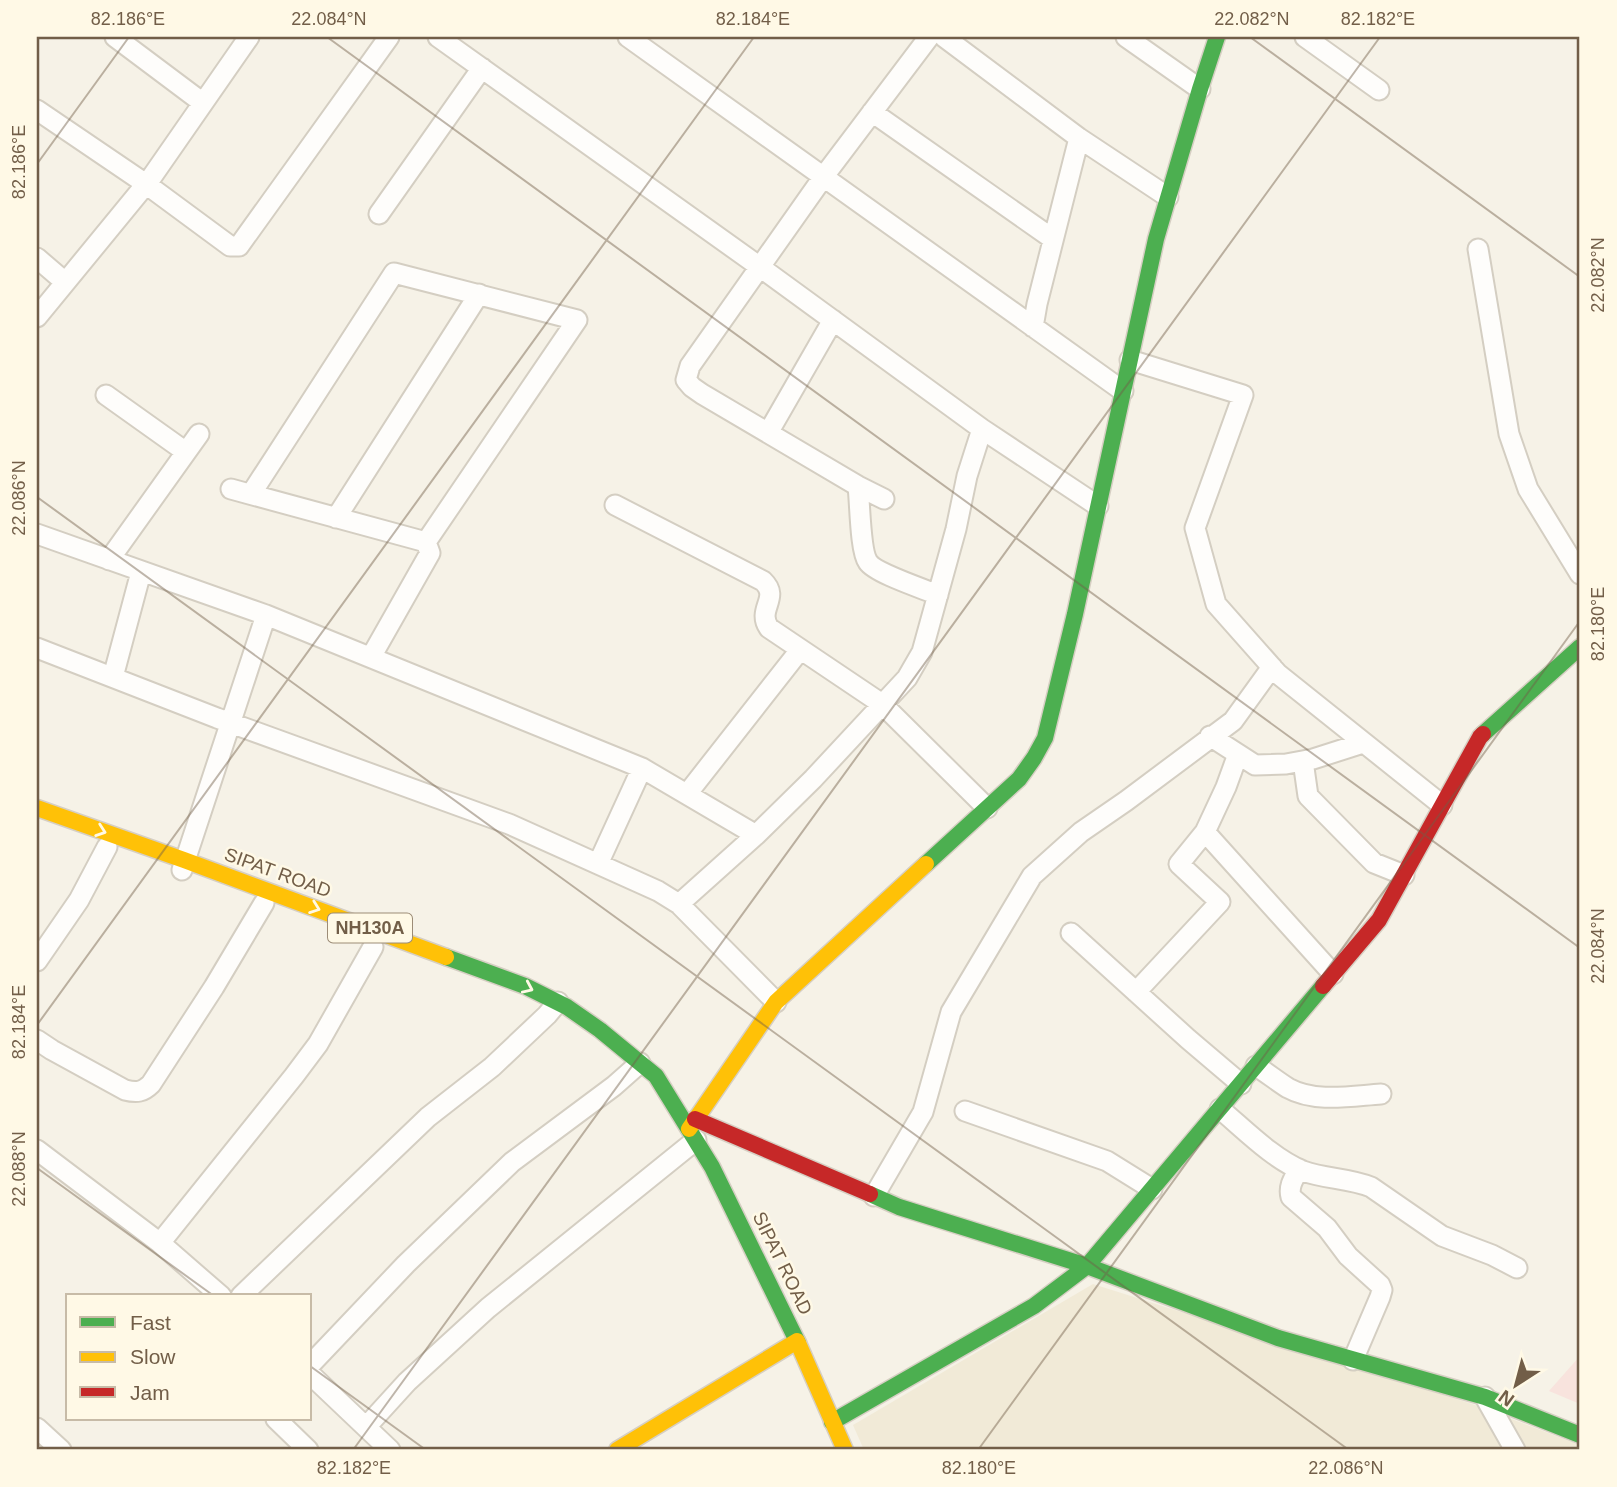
<svg xmlns="http://www.w3.org/2000/svg" width="1617" height="1487" font-family="Arial,sans-serif">
  <style>
    .residential { fill: #f1ead7 }
    .medical { fill: #f8e3dd }
    .lines { fill: none; stroke-linecap: round; stroke-linejoin: round }
    .street-casing { stroke: #d4cec2; stroke-width: 23 }
    .fast-casing { stroke: #d6cfc3; stroke-width: 19 }
    .slow-casing { stroke: #d6cfc3; stroke-width: 19 }
    .jam-casing { stroke: #d6cfc3; stroke-width: 19 }
    .street { stroke: #fefdfb; stroke-width: 19 }
    .fast { stroke: #4caf50; stroke-width: 16 }
    .slow { stroke: #ffc107; stroke-width: 16 }
    .jam { stroke: #c62828; stroke-width: 16 }
    .oneway { stroke: #fff9e6 }
    .ticks { fill: none; stroke: #725e48; stroke-width: 2; stroke-opacity: 0.45 }
    .labels { text-anchor: middle; stroke-width: 5; stroke-linejoin: round; paint-order: stroke }
    .shield { fill: #fff9e6; stroke: #9c8c77; stroke-width: 2 }
    .shield-label { font-size: 18px; font-weight: bold; fill: #725e48 }
    .street-label { font-size: 19px; fill: #725e48; stroke: #fff9e6 }
    .neatline { fill: none; stroke: #725e48; stroke-width: 2.5 }
    .ticks-label { font-size: 18px; text-anchor: middle; fill: #725e48 }
  </style>
  <rect width="100%" height="100%" fill="#f6f2e7"/>
  <!-- residential -->
  <path class="residential" d="M1093 1284 1472 1404 1580 1445V1450H864L853 1425Z"/>
  <!-- medical -->
  <path class="medical" d="M1580 1356V1404L1549 1391Z"/>
  <g class="lines">
    <defs>
      <path id="street" d="M115 37 203 103
        M438 37 760 267 982 429 1098 506
        M628 37 1123 391
        M944 37 1079 138 1168 197
        M1126 37 1200 89
        M1305 37 1379 90
        M37 110 146 184 230 246H239L389 37
        M872 112 1053 239
        M379 214 482 68
        M1478 249 1509 434 1528 489 1580 574
        M37 258 65 282
        M37 317 151 178 249 37
        M1033 327 1037 304 1079 138
        M1130 360 1243 395 1195 528 1216 604 1278 674 1442 805
        M106 395 186 452
        M768 433 833 320
        M858 486C860 502 860 551 868 562 875 573 924 589 938 595
        M231 489 426 542 577 320 394 273 251 494
        M884 499 858 486 702 394 692 387 686 380 690 366 824 176 929 37
        M615 505 763 581C781 598 756 609 769 628L882 704 987 808
        M336 518 479 294
        M37 534 266 615 642 768 756 835
        M109 560 199 434
        M37 648 217 718 509 824 658 891 679 904 776 1002
        M371 657 430 553 426 542
        M113 677 141 572
        M1210 736 1255 765 1286 764 1313 759 1363 743
        M1238 754 1226 787 1205 832 1333 974
        M1303 761 1308 796 1374 863 1404 875
        M687 794 800 650
        M598 864 642 768
        M182 870 266 615
        M679 904 756 835 813 779 907 678 922 652 956 529 967 476 982 429
        M1071 933 1188 1039 1241 1084
        M37 961 79 900 107 847
        M1136 992 1220 902 1179 864 1205 832
        M37 1040 52 1050 125 1090C137 1093 143 1092 151 1084L214 987 264 903
        M1256 1066C1267 1073 1277 1081 1288 1088 1315 1103 1351 1096 1381 1094
        M1220 1109C1244 1129 1273 1159 1303 1171 1325 1179 1350 1178 1371 1187L1442 1236 1492 1255 1517 1268
        M965 1111 1107 1161 1152 1189
        M37 1150 160 1243 221 1296
        M1299 1169C1294 1178 1288 1186 1291 1197L1327 1228 1348 1256 1380 1285 1382 1290 1380 1297 1353 1360
        M874 1196 923 1112 951 1012 1032 876 1081 832 1126 801 1233 721 1272 667
        M160 1243 294 1076 318 1044 373 947
        M241 1296 428 1117 492 1067 547 1015 558 1002
        M310 1365 406 1264 512 1162 614 1086 640 1063
        M310 1374 390 1450
        M1485 1397 1515 1450
        M276 1419 308 1450
        M366 1427 407 1382 488 1308 696 1140
        M37 1428 61 1450"/>
      <path id="fast" d="M1483 734 1580 647
        M926 864 1019 779 1034 758 1045 738 1075 614 1156 239 1200 89 1217 37
        M446 957 525 986 567 1007 600 1030 656 1076 712 1167 798 1343
        M870 1194 899 1207 1087 1266 1278 1338 1485 1397 1580 1435
        M832 1422 1034 1306 1087 1266 1323 986"/>
      <path id="slow" d="M37 808 184 860 446 957
        M689 1129 776 1002 926 864
        M798 1343 845 1450
        M617 1450 797 1341"/>
      <path id="jam" d="M1323 986 1379 920 1480 737 1483 734
        M695 1119 870 1194"/>
    </defs>
    <!-- street casing -->
    <use href="#street" class="street-casing"/>
    <!-- fast casing -->
    <use href="#fast" class="fast-casing"/>
    <!-- slow casing -->
    <use href="#slow" class="slow-casing"/>
    <!-- jam casing -->
    <use href="#jam" class="jam-casing"/>
    <!-- street -->
    <use href="#street" class="street"/>
    <!-- fast -->
    <use href="#fast" class="fast"/>
    <!-- slow -->
    <use href="#slow" class="slow"/>
    <!-- jam -->
    <use href="#jam" class="jam"/>
  </g>
  <!-- one-way arrows -->
  <defs><path id="oneway-chevron" d="M-2-3.5L2.5 0L-2 3.5" fill="none" stroke-width="1.6" stroke-linecap="round" stroke-linejoin="round" transform="scale(1.75)"/></defs>
  <g class="oneway">
    <use href="#oneway-chevron" transform="translate(101 831) rotate(19)"/>
    <use href="#oneway-chevron" transform="translate(315 908) rotate(20)"/>
    <use href="#oneway-chevron" transform="translate(528 988) rotate(24)"/>
  </g>
  <!-- ticks -->
  <path class="ticks" d="M327 37 1580 948M1250 37 1580 277M37 164 129 37M37 497 1349 1450M37 1025 754 37M37 1168 214 1296M310 1366 426 1450M353 1450 1380 37M978 1450 1580 621"/>
  <g class="labels">
    <!-- shield labels -->
    <rect class="shield" x="328" y="913.5" width="84" height="29" rx="5"/>
    <g class="shield-label">
      <text x="370" y="934">NH130A</text>
    </g>
    <!-- street labels -->
    <g class="street-label">
      <text transform="translate(278 872) rotate(20)" y="7">SIPAT ROAD</text>
      <text transform="translate(783 1263) rotate(64)" y="7">SIPAT ROAD</text>
    </g>
  </g>
  <!-- border -->
  <rect width="1617" height="1487" fill="none" stroke="#fff9e6" stroke-width="77"/>
  <!-- legend -->
  <rect x="66" y="1294" width="245" height="126" fill="#fff9e6" stroke="#c7bba7" stroke-width="2"/>
  <rect x="80" y="1317" width="35" height="10" fill="#4caf50" stroke="#c7bba7" stroke-width="2"/>
  <text x="130" y="1330" font-size="21" fill="#725e48">Fast</text>
  <rect x="80" y="1352" width="35" height="10" fill="#ffc107" stroke="#c7bba7" stroke-width="2"/>
  <text x="130" y="1364" font-size="21" fill="#725e48">Slow</text>
  <rect x="80" y="1387" width="35" height="10" fill="#c62828" stroke="#c7bba7" stroke-width="2"/>
  <text x="130" y="1400" font-size="21" fill="#725e48">Jam</text>
  <!-- north arrow -->
  <g transform="translate(1516 1385) rotate(216)" stroke="#fff9e6" stroke-width="5" paint-order="stroke">
  <path d="M0-5L12 26L0 18L-12 26Z" fill="#725e48"/>
  <text y="-10" font-size="19" font-weight="bold" text-anchor="middle" fill="#725e48">N</text>
  </g>
  <rect x="38" y="38" width="1540" height="1410" class="neatline"/>
  <g class="ticks-label">
    <text x="128" y="25">82.186°E</text>
    <text x="329" y="25">22.084°N</text>
    <text x="753" y="25">82.184°E</text>
    <text x="1252" y="25">22.082°N</text>
    <text x="1378" y="25">82.182°E</text>
    <text transform="translate(19 162) rotate(-90)" y="6">82.186°E</text>
    <text transform="translate(1598 275) rotate(-90)" y="6">22.082°N</text>
    <text transform="translate(19 498) rotate(-90)" y="6">22.086°N</text>
    <text transform="translate(1598 624) rotate(-90)" y="6">82.180°E</text>
    <text transform="translate(1598 946) rotate(-90)" y="6">22.084°N</text>
    <text transform="translate(19 1022) rotate(-90)" y="6">82.184°E</text>
    <text transform="translate(19 1169) rotate(-90)" y="6">22.088°N</text>
    <text x="354" y="1474">82.182°E</text>
    <text x="979" y="1474">82.180°E</text>
    <text x="1346" y="1474">22.086°N</text>
  </g>
</svg>
